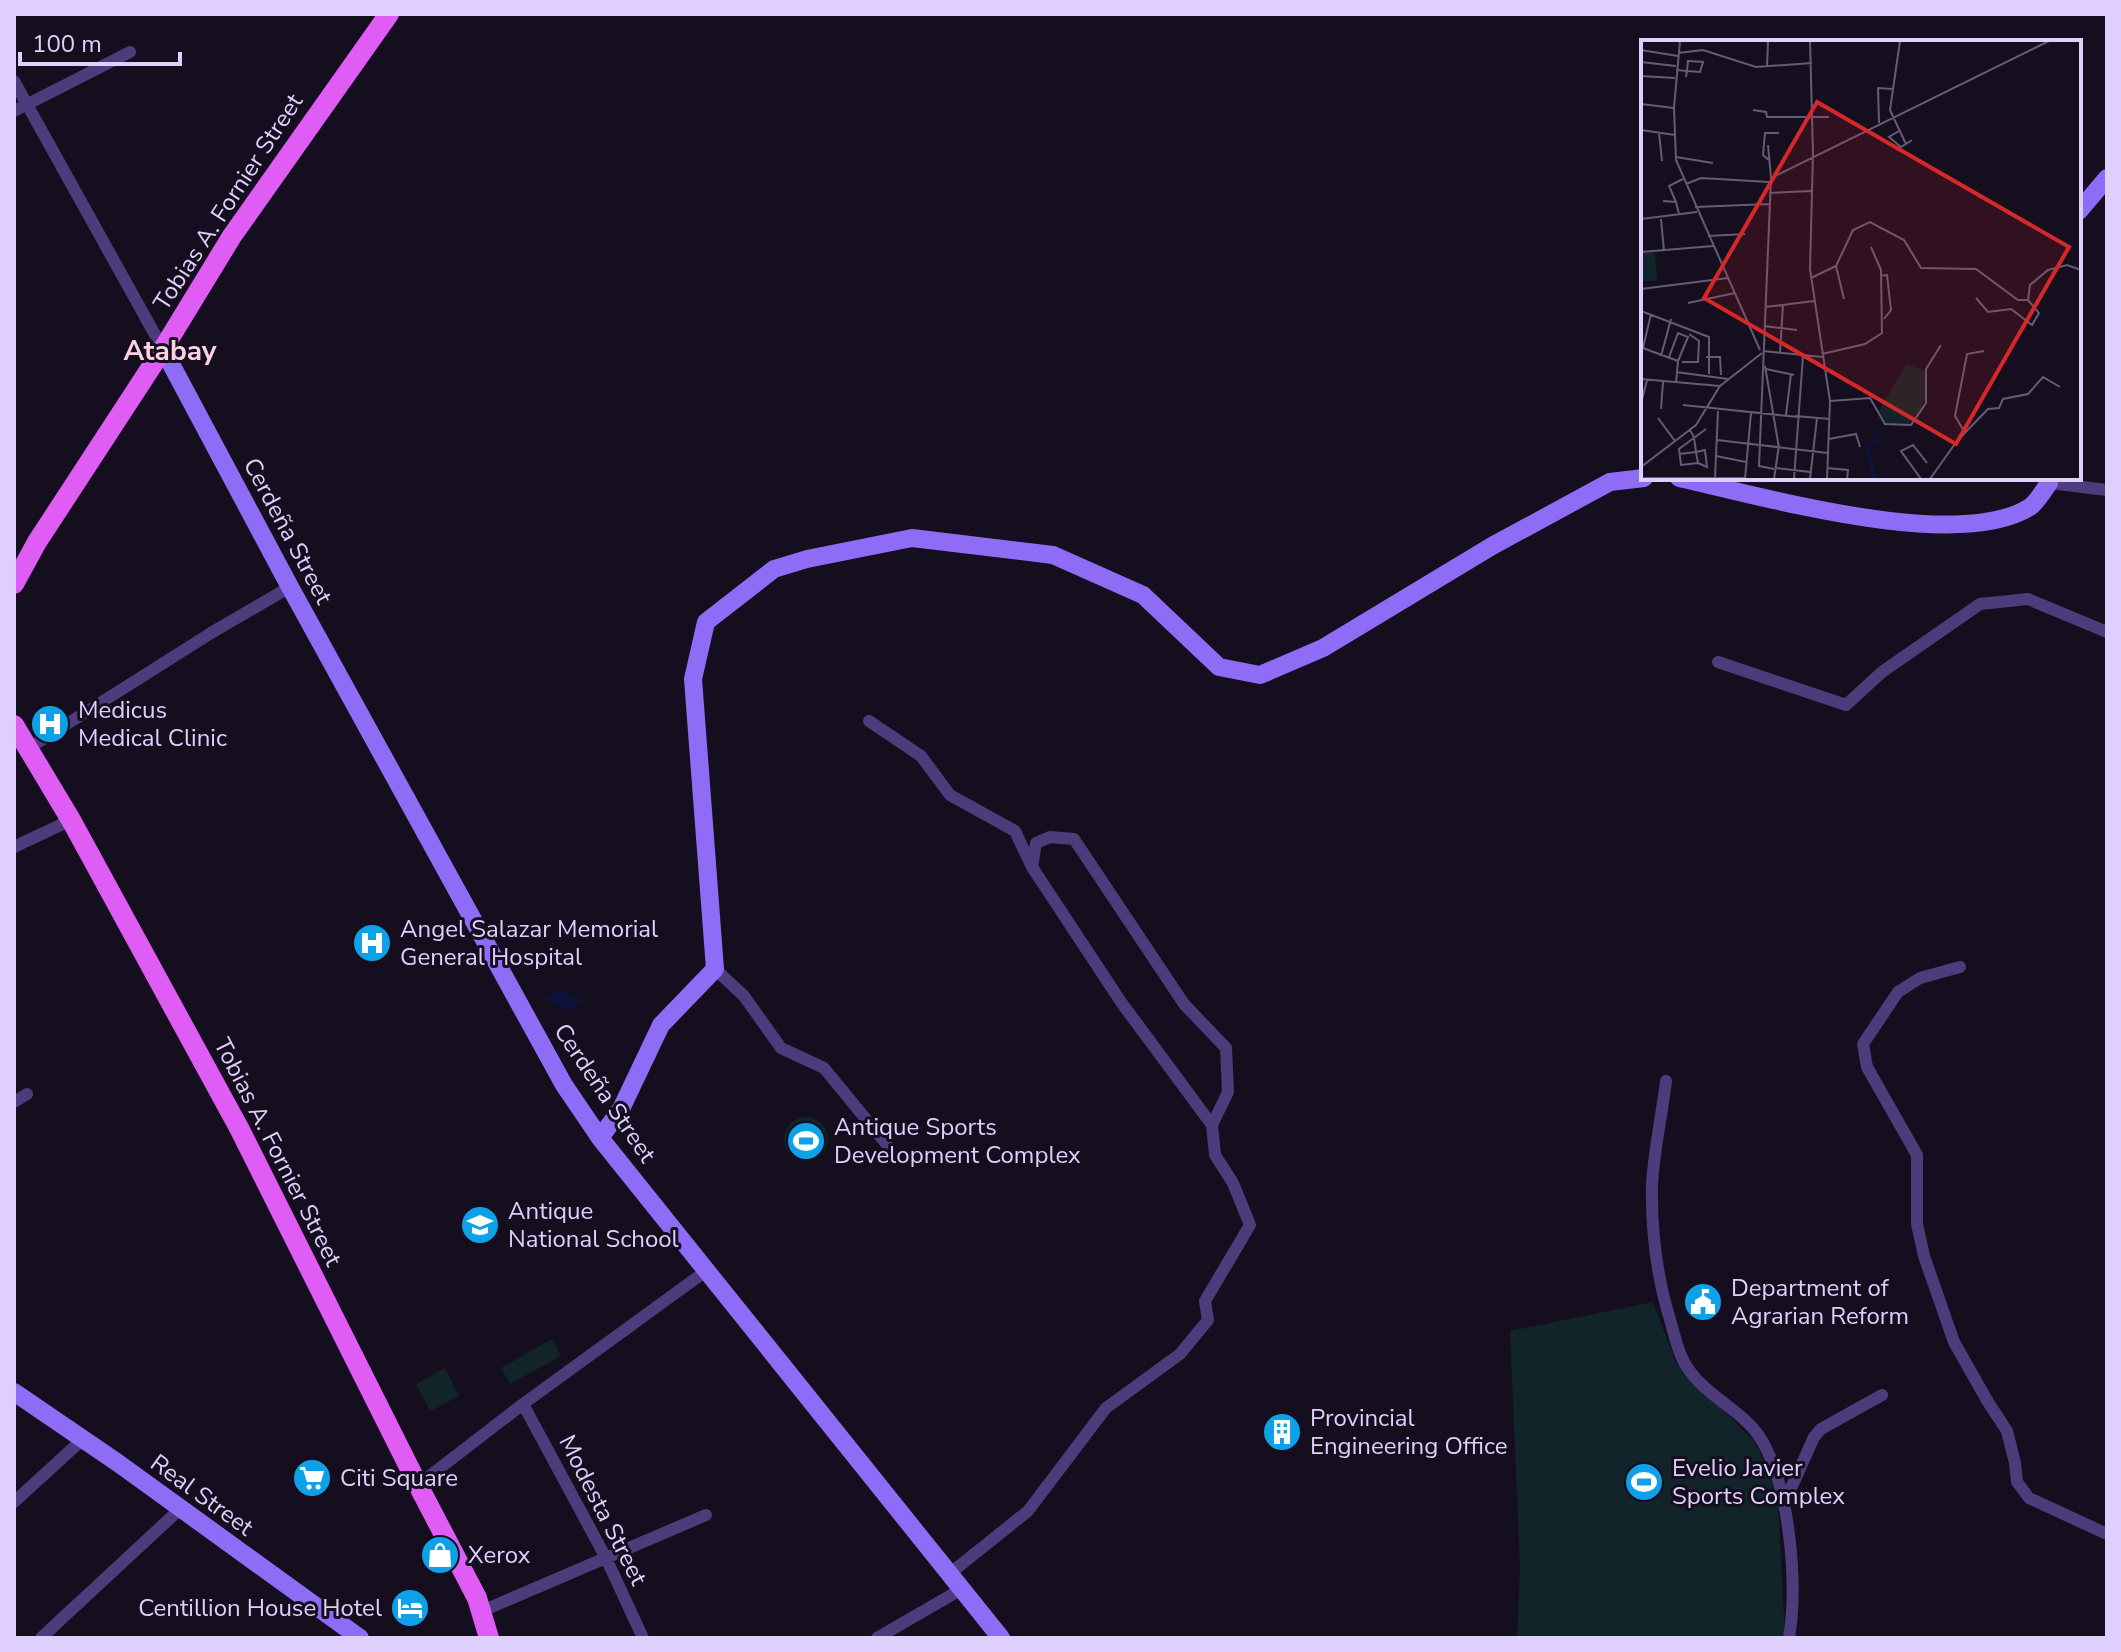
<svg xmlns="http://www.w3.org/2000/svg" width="2121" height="1652" font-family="'Nunito Sans',sans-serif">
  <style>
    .green { fill: #112429 }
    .water { fill: #0c123a }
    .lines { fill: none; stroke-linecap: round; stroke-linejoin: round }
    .minor { stroke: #4d3c7b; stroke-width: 12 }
    .secondary { stroke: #8f6cf6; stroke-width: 18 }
    .primary { stroke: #df5df5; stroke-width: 20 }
    .labels { text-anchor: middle; stroke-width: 6; stroke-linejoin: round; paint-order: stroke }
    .street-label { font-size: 24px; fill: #decffc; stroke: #150e1f }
    .poi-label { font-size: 24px; fill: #decffc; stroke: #150e1f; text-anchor: start }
    .quarter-label { font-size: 28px; font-weight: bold; fill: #fcd1e2; stroke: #150e1f }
    .inset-river { fill: none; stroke: #0c123a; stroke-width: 4 }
    .inset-road { fill: none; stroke: #655b77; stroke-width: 2 }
    .view { fill: #d62828; fill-opacity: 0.15; stroke: #d62828; stroke-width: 4 }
    .inset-edge { fill: none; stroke: #decffc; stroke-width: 4 }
  </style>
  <rect width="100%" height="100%" fill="#150e1f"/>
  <!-- green -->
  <path class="green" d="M784 1139a22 22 0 1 1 44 0a22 22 0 1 1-44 0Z
    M1653 1302 1676 1363 1754 1441 1766 1464 1778 1501 1785 1638H1517L1520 1567 1510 1331Z
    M552 1339 561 1356 510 1384 501 1368Z
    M445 1368 459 1396 430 1411 416 1384Z"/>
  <!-- water -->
  <path class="water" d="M559 988 583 1001 568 1011 546 999Z"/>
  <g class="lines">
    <!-- minor -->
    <path class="minor" d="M14 81 163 349
      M14 111 130 52
      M2049 483 2107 490
      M1718 662 1846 705 1882 672 1980 604 2028 599 2107 632
      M869 721 921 756 950 795 1015 831 1032 867 1121 1002 1212 1125 1215 1155 1233 1183 1250 1225 1205 1301 1208 1320 1180 1354 1106 1408 1028 1511 948 1575
      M29 748 211 633 290 587
      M14 847 71 820
      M1032 867 1036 843 1050 837 1074 839 1184 1004 1226 1048 1228 1092 1212 1125
      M1960 967 1920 978 1898 992 1863 1044 1867 1067 1917 1155V1224L1924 1256 1954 1342 1988 1402 2007 1431 2015 1463 2017 1482 2029 1498 2107 1534
      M715 969 744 996 781 1048 824 1068 888 1146
      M1666 1081C1662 1115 1654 1150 1652 1184 1651 1231 1657 1278 1671 1323 1674 1334 1677 1347 1682 1358 1698 1393 1739 1407 1759 1436 1790 1483 1798 1584 1789 1638
      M14 1102 27 1094
      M523 1404 606 1558 643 1638
      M418 1485 523 1404 706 1271
      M14 1502 83 1439
      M1784 1504 1814 1437 1821 1429 1882 1395
      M482 1611 706 1515
      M41 1638 180 1509
      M877 1638 960 1590"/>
    <!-- secondary -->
    <path class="secondary" d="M2079 211 2107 178
      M163 349 290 587 564 1085 600 1138 1001 1638
      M1679 478C1762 496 1957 553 2030 507 2037 502 2044 490 2049 483L2047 478
      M600 1138 621 1109 661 1025 715 969 693 679 706 622 774 569 807 559 912 538 1053 555 1143 595 1219 667 1260 675 1323 648 1492 546 1610 482 1644 478
      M14 1392 118 1463 360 1638"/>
    <!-- primary -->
    <path class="primary" d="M14 584 37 542 163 349 232 236 389 14
      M14 725 71 820 239 1128 418 1485 477 1598 489 1638"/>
  </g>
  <!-- icons -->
  <defs>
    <symbol id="hospital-disc" viewBox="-11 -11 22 22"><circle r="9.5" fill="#0fa1e8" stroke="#150e1f"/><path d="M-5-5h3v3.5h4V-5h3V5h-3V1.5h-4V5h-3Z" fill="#fff"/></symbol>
    <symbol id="stadium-disc" viewBox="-11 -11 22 22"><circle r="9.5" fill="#0fa1e8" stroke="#150e1f"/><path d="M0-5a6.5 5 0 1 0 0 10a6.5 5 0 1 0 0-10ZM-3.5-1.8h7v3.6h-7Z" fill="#fff"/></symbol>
    <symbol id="school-disc" viewBox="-11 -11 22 22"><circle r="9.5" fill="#0fa1e8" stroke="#150e1f"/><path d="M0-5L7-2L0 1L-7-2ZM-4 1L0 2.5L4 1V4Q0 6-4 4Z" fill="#fff"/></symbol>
    <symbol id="civic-disc" viewBox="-11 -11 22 22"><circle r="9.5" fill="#0fa1e8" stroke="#150e1f"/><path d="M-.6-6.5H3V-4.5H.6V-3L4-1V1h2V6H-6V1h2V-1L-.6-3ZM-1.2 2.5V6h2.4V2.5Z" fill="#fff"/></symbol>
    <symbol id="building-disc" viewBox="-11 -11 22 22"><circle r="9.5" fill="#0fa1e8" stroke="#150e1f"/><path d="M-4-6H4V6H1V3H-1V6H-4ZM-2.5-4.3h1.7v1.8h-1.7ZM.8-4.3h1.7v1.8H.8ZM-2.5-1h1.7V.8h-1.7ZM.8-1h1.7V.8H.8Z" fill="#fff"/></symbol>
    <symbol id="supermarket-disc" viewBox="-11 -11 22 22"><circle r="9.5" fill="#0fa1e8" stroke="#150e1f"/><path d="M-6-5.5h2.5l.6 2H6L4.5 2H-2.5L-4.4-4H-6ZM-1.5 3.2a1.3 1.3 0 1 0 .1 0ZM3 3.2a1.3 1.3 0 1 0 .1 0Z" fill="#fff"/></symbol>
    <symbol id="shop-disc" viewBox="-11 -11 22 22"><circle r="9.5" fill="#0fa1e8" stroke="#150e1f"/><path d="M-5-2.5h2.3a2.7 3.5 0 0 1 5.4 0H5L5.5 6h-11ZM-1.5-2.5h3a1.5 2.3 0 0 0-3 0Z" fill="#fff"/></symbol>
    <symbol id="hotel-disc" viewBox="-11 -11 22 22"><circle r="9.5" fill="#0fa1e8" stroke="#150e1f"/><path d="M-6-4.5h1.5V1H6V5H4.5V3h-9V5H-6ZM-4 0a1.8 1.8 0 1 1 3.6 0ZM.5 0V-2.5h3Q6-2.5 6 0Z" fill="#fff"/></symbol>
  </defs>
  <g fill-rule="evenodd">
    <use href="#hospital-disc" x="28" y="702" width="44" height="44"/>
    <use href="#hospital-disc" x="350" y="921" width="44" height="44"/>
    <use href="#stadium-disc" x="784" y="1119" width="44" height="44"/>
    <use href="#school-disc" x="458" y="1203" width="44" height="44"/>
    <use href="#civic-disc" x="1681" y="1280" width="44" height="44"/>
    <use href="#building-disc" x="1260" y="1410" width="44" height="44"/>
    <use href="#supermarket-disc" x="290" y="1456" width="44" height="44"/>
    <use href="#stadium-disc" x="1622" y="1460" width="44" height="44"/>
    <use href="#shop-disc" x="418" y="1533" width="44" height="44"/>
    <use href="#hotel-disc" x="388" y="1586" width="44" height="44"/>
  </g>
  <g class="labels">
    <!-- street labels -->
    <g class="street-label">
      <text transform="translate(228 202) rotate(-57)" y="8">Tobias A. Fornier Street</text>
      <text transform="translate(288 531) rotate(62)" y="8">Cerdeña Street</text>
      <text transform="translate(605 1093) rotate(56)" y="8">Cerdeña Street</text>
      <text transform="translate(278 1152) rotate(63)" y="8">Tobias A. Fornier Street</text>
      <text transform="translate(202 1495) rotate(36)" y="8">Real Street</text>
      <text transform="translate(603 1510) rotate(63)" y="8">Modesta Street</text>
    </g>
    <!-- poi labels -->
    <g class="poi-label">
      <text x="78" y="718">Medicus<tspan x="78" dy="28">Medical Clinic</tspan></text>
      <text x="400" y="937">Angel Salazar Memorial<tspan x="400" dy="28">General Hospital</tspan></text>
      <text x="834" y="1135">Antique Sports<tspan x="834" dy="28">Development Complex</tspan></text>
      <text x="508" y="1219">Antique<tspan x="508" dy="28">National School</tspan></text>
      <text x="1731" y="1296">Department of<tspan x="1731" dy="28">Agrarian Reform</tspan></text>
      <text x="1310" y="1426">Provincial<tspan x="1310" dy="28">Engineering Office</tspan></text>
      <text x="1672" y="1476">Evelio Javier<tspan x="1672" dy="28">Sports Complex</tspan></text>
      <text x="340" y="1486">Citi Square</text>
      <text x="468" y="1563">Xerox</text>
      <text x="382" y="1616" text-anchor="end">Centillion House Hotel</text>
    </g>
    <!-- quarter labels -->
    <g class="quarter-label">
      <text x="170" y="360">Atabay</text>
    </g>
  </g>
  <!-- overview -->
  <g transform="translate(1641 40)">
    <rect width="440" height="440" fill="#150e1f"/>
    <path d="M0 213H14L16 241H0ZM265 324 283 330 286 353 275 380 263 386 246 384 238 371Z" fill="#112429"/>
    <path class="inset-river" d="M233 439 227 406 238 399"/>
    <path class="inset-road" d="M39 1 33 68 35 120 119 310M169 1 172 114M259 1 249 70 265 104M0 10 37 16M37 13 62 10 115 27 171 23M0 22 35 26M126 27 127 1M35 30 46 31 59 32 62 22 48 21H47L46 31 45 37M0 36 34 38M0 64 33 68M112 70 125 72 126 77H188M238 83 237 48 252 49M0 90 34 95M258 91 248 97 260 107 271 100M18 93 21 121M127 105 130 138M172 114 169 229 189 361 186 439M35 117 72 123M128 120 122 115 124 93H138M45 144 60 138 128 142M128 153 170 151M22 161 35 162 38 174M35 162 28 146 42 139M54 167 128 164M0 179 56 172M20 179 23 211M67 196 104 194M0 212 72 206M195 226 203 259M239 236 246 235 250 270 243 279M170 238 195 226 212 190 229 182 263 200 280 228 335 229 377 260H387L389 245 407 230 426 225 440 230M0 249 87 238M335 258 347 272 370 269 391 285 398 273 387 260M47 263 94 253M124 267 173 261M0 271 68 297V334M10 274 2 308 37 321 35 343M123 286 156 290M122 311 181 317M139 313 142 264M181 314 224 304 241 293 240 230 230 207M20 316 30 279M28 317 37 293 47 297 37 321M65 317H79L80 335M41 322H57L58 301 48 294M124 326 138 408M125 329 153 335M35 332 87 339M0 339 79 346M189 361 229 358 244 384 270 385 285 363V329L300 305M0 364 6 340M42 365 157 377M20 369 22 342M145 375 150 334M154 376 189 379M17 378 34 401M188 399 215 394 219 407M76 400 187 413M317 400 347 369 358 368 362 359 387 354 402 337 419 347M440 406V433M38 414 55 412 64 410 66 427 57 423 55 412 53 397 49 390M75 416 105 422M58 423 40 425 38 409 65 389M0 427 55 385 79 346 121 313M135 428 169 432M186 428 207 430 206 439M133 429 118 426 130 138 408 1M0 438H104M74 438 77 371M104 439 110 373M133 439 138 405M153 439 162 316M169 439 176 378M280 439 260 411 272 405 286 423M289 439 323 391 314 376 326 314 343 311"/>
    <path class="view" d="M176 62 428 207 315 404 63 258Z"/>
    <rect width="440" height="440" class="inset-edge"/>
  </g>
  <!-- border -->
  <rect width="2121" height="1652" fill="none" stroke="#decffc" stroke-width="32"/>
  <!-- scale -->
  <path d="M20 52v12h160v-12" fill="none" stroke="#decffc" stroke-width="4"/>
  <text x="32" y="52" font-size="24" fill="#decffc" stroke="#150e1f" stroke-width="6" paint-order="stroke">100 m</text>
</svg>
